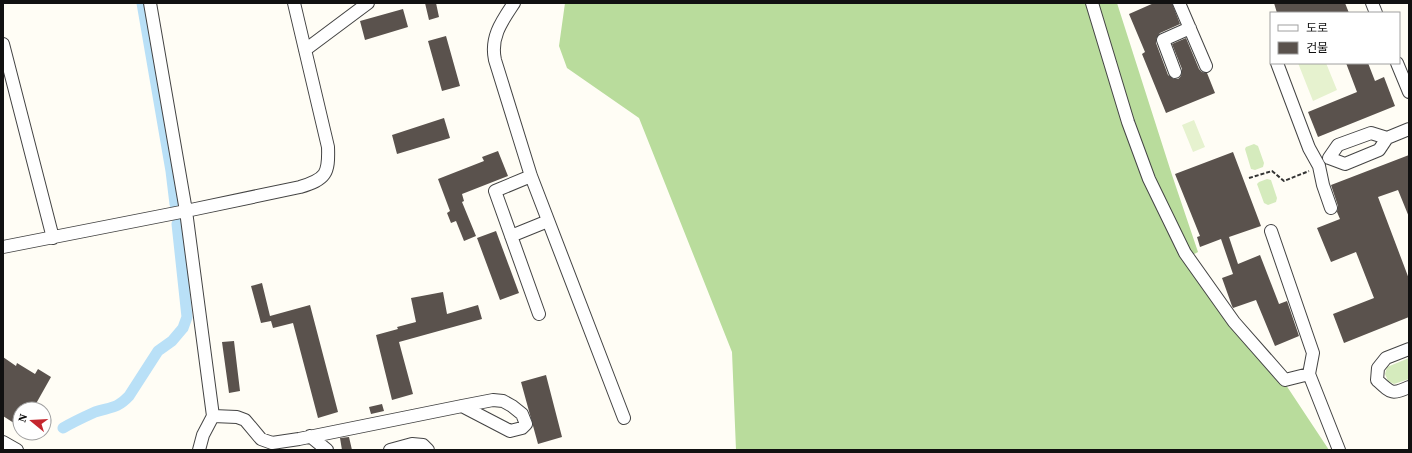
<svg xmlns="http://www.w3.org/2000/svg" width="1412" height="453" font-family="'Source Serif 4','Noto Sans KR',serif">
  <style>
    .green { fill: #d5ebbd }
    .forest { fill: #b9dc9c }
    .pitch { fill: #e6f2cf }
    .lines { fill: none; stroke-linecap: round; stroke-linejoin: round }
    .canal { stroke: #b9e0f7; stroke-width: 11 }
    .building { fill: #5a524d }
    .minor-casing { stroke: #444; stroke-width: 14 }
    .path { stroke: #333; stroke-width: 2; stroke-dasharray: 4 2; stroke-linecap: butt }
    .minor { stroke: #fff; stroke-width: 12 }
  </style>
  <rect width="100%" height="100%" fill="#fffdf5"/>
  <!-- green -->
  <path class="green" d="M1254 144 1258 146 1264 163 1263 167 1255 170 1251 169 1245 149 1246 147Z
    M1267 179 1271 180 1277 198 1276 202 1268 205 1264 203 1257 184 1259 182Z
    M1409 358V379L1394 384 1388 381 1385 374 1387 367Z"/>
  <!-- forest -->
  <path class="forest" d="M565 3H1117L1172 175 1198 252 1183 260 1286 385 1329 450H736L732 352 639 118 567 68 559 46Z"/>
  <!-- pitch -->
  <path class="pitch" d="M1298 63H1326L1337 90 1313 101Z
    M1194 120 1205 147 1193 152 1182 125Z"/>
  <g class="lines">
    <!-- canal -->
    <path class="canal" d="M142 3 171 171 175 204
      M63 428C73 422 84 417 95 412 110 407 117 409 129 396L158 351 172 341 183 328 187 317 177 224"/>
  </g>
  <!-- building -->
  <path class="building" d="M425 3H436L439 17 429 20Z
    M1154 3H1172L1180 24 1160 33 1156 39V43L1168 75 1174 79H1178L1181 76 1182 69 1172 44 1186 38 1199 69 1202 72 1207 73 1215 93 1166 113 1142 54 1145 52 1129 14Z
    M1274 3H1345L1349 13H1277Z
    M403 9 408 27 365 40 360 21Z
    M446 36 460 86 442 91 428 41Z
    M1346 63H1368L1375 81 1384 77 1395 106 1318 137 1308 112 1357 92Z
    M444 118 450 138 397 154 392 135Z
    M498 151 508 176 462 194 464 201 462 202 476 236 464 241 456 221 451 223 447 213 450 211 438 179 484 161 482 157Z
    M1233 152 1261 226 1229 237 1238 264 1260 255 1279 304 1287 301 1299 336 1275 346 1256 300 1233 308 1232 306 1222 278 1233 274 1221 239 1200 247 1197 237 1200 236 1175 174Z
    M1409 155V217L1398 190 1378 197 1409 279V317L1344 343 1333 314 1374 298 1356 252 1331 262 1317 228 1340 219 1337 212 1338 206 1331 185Z
    M496 231 519 293 500 300 477 238Z
    M262 283 270 316 310 305 338 412 318 418 293 323 273 328 271 321 261 323 251 286Z
    M443 292 447 314 478 305 482 319 399 342 413 394 392 400 376 335 398 329 397 327 416 322 411 298Z
    M234 341 240 391 229 393 222 342Z
    M3 357 16 366 17 363 35 374 38 369 51 377 33 409H20V419L17 425 3 416Z
    M546 375 562 437 538 444 521 382Z
    M382 404 384 411 371 414 369 407Z
    M349 437 352 450H342L340 438Z"/>
  <g class="lines">
    <defs>
      <path id="minor" d="M150 3 186 211 213 416 203 435 199 450
        M514 3C502 21 490 37 495 60L531 176 624 418
        M1092 3 1128 122 1149 179 1185 253 1234 322 1285 380 1309 374
        M1179 3 1206 66
        M1372 3 1376 13
        M3 44 53 238
        M305 50 368 3
        M1277 63 1309 148 1319 166 1323 185 1331 208
        M1397 63 1409 92
        M1175 72 1163 40 1190 28
        M1387 138 1371 133 1338 145 1329 158 1345 164 1379 150 1387 138 1409 129
        M531 176 495 191 539 314
        M1271 231 1313 353 1309 374 1339 450
        M511 236 548 221
        M3 247 186 211 300 187C326 179 329 174 328 147L294 3
        M1409 349 1386 358 1378 368 1377 380C1391 393 1392 395 1409 387
        M213 416 237 417 245 420 261 439 272 443 299 439 462 406 493 400 503 401 512 406 522 414 526 424 522 428 510 431 462 406
        M310 436 327 450
        M3 442 17 450
        M390 450 412 444 423 445 428 450"/>
    </defs>
    <!-- minor casing -->
    <use href="#minor" class="minor-casing"/>
    <!-- path -->
    <path class="path" d="M1249 178 1272 171 1284 181 1309 171"/>
    <!-- minor -->
    <use href="#minor" class="minor"/>
  </g>
  <!-- border -->
  <rect width="1412" height="453" fill="none" stroke="#111111" stroke-width="8"/>
  <!-- legend -->
  <rect x="1270" y="12" width="130" height="52" fill="#ffffff" stroke="#a0a0a0"/>
  <rect x="1278" y="25" width="20" height="6" fill="#ffffff" stroke="#a0a0a0"/>
  <text x="1306" y="32" font-size="12" fill="#111111">도로</text>
  <rect x="1278" y="42" width="20" height="12" fill="#5a524d" stroke="#a0a0a0"/>
  <text x="1306" y="52" font-size="12" fill="#111111">건물</text>
  <!-- north arrow -->
  <g transform="translate(32 421) rotate(288)"><circle r="19" fill="#ffffff" stroke="#a0a0a0"/>
  <path d="M0-3L7 15L0 10L-7 15Z" fill="#c4262e"/>
  <text y="-6" font-size="11" font-weight="bold" text-anchor="middle" fill="#111111">N</text>
  </g>
</svg>
